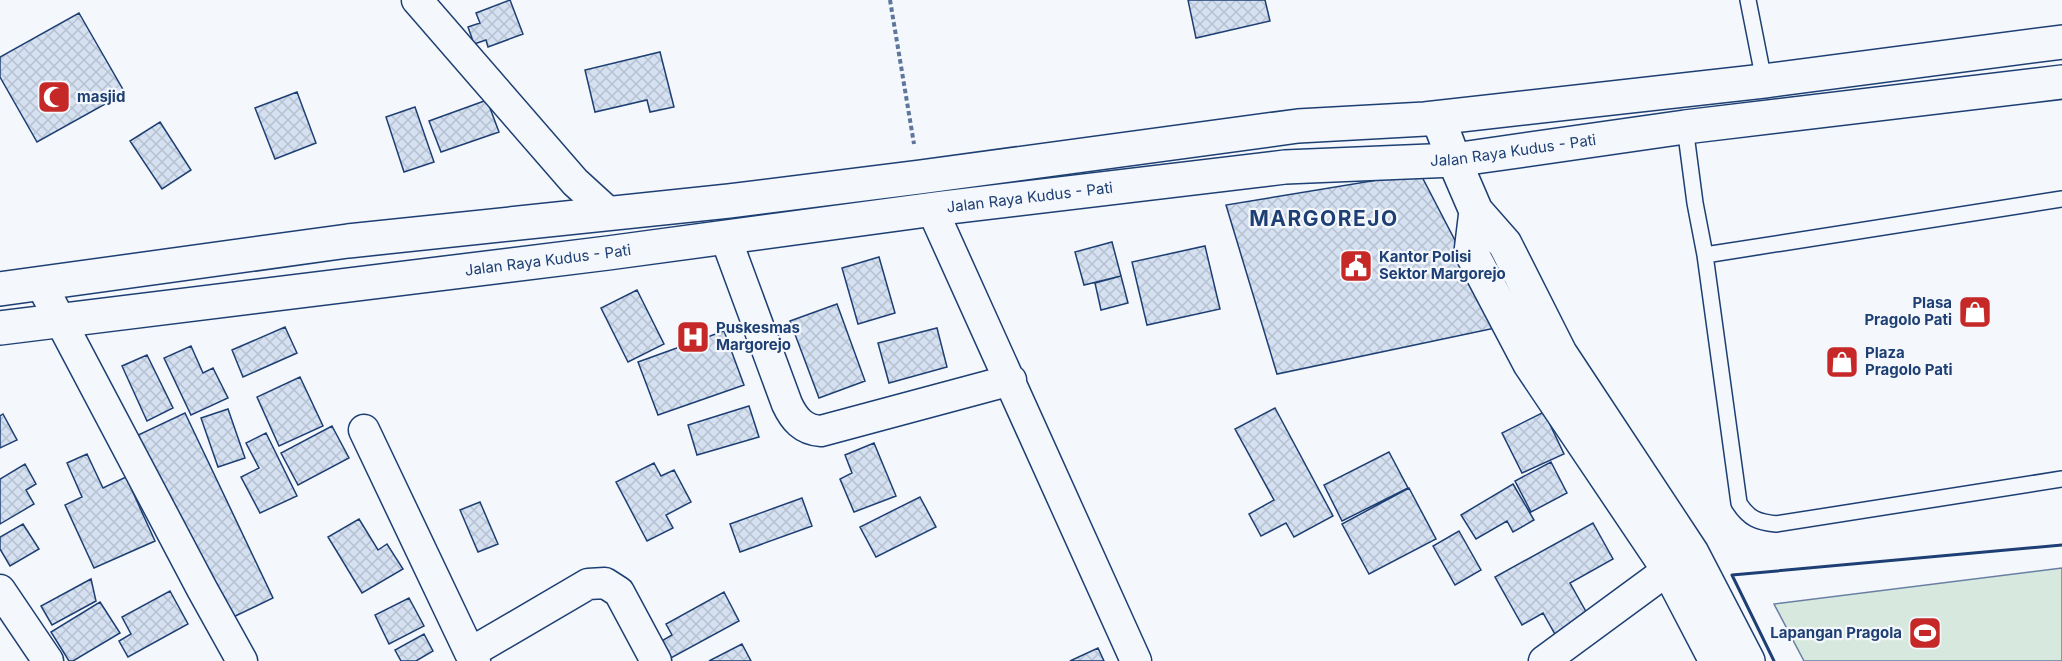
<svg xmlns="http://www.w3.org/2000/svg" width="2062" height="661" font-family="Inter,sans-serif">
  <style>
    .pitch { fill: #d7e8df; stroke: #687fa3; stroke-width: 1.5 }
    .building { fill: url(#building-cross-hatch); stroke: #1d3f73; stroke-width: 1.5 }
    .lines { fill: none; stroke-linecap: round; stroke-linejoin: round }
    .lane-casing { stroke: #1d3f73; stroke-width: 18 }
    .street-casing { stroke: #1d3f73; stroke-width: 33 }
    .secondary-casing { stroke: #1d3f73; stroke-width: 36 }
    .primary-casing { stroke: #1d3f73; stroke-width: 36 }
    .path { stroke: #5e769c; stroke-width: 4; stroke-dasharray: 4.5 3; stroke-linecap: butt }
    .lane { stroke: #f4f7fb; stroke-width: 15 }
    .street { stroke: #f4f7fb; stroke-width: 30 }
    .secondary { stroke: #f4f7fb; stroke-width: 33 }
    .primary { stroke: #f4f7fb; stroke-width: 33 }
    .wall { stroke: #1d3f73; stroke-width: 3 }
    .labels { text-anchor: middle; stroke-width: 4.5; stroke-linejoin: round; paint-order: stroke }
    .poi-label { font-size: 15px; font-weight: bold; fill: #1d3f73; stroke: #f4f7fb; text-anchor: start }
    .street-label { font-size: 15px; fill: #1d3f73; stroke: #f4f7fb }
    .district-label { font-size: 21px; font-weight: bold; letter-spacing: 1.5px; fill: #1d3f73; stroke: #f4f7fb }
  </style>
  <defs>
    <pattern id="building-cross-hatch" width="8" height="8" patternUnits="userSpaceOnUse" patternTransform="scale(1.5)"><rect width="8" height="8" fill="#d5e0f0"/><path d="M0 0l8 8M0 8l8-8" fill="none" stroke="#b6c1d1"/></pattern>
  </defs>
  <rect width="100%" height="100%" fill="#f4f7fb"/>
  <!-- pitch -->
  <path class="pitch" d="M2062 568V661H1804L1774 604Z"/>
  <!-- building -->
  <path class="building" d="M510 0 523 34 488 47 486 40 474 44 468 27 480 23 476 13Z
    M1188 0H1265L1270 21 1196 38Z
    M79 13 125 93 37 142 0 77V57Z
    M660 52 674 107 650 112 647 100 595 112 585 70Z
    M297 92 316 143 275 159 255 108Z
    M487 100 499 132 441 152 429 121Z
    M415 107 434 162 404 172 386 117Z
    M160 122 191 170 162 189 130 141Z
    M1420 173 1500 327 1277 374 1226 205Z
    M1112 242 1121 276 1084 285 1075 252Z
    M1205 246 1220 309 1147 325 1132 262Z
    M879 257 895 313 858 324 842 268Z
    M1121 276 1128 303 1101 310 1095 283Z
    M637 290 664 344 628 362 601 308Z
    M837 304 865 381 819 398 790 321Z
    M285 327 297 353 243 377 232 350Z
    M937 328 947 367 889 383 878 343Z
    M724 331 744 385 658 415 638 362Z
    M191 346 203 373 213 368 228 398 191 415 164 358Z
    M147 355 173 408 147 421 122 366Z
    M300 377 323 426 279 446 257 397Z
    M749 406 759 437 697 455 688 425Z
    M1275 408 1333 516 1294 537 1286 523 1261 536 1249 514 1274 500 1235 429Z
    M228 409 245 458 218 467 201 418Z
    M1544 412 1564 454 1522 473 1502 433Z
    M185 413 273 598 225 621 136 436Z
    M3 414 17 440 0 448V416Z
    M332 426 349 458 298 485 281 453Z
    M266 433 297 496 260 513 241 477 259 468 246 443Z
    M874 443 896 496 854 512 840 479 852 473 845 455Z
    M1389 452 1408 488 1342 521 1324 485Z
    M87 454 103 488 126 477 155 541 94 568 65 505 82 497 67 463Z
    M1551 462 1567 493 1531 512 1515 481Z
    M654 463 661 476 674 470 691 502 666 515 673 528 647 541 616 482Z
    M25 464 36 484 26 490 34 504 0 524V479Z
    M1513 484 1534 520 1513 532 1507 521 1476 539 1461 515Z
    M1409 488 1436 539 1369 574 1342 524Z
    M920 497 936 527 876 557 860 527Z
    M802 498 812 526 740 552 730 524Z
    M480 502 498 544 478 552 460 510Z
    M359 519 378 550 387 544 403 569 362 593 328 537Z
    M1593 523 1613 559 1570 583 1589 617 1556 636 1543 613 1522 625 1495 577Z
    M23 524 39 549 10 566 0 549V537Z
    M1459 531 1481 570 1455 585 1433 546Z
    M91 579 96 601 52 625 41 606Z
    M170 591 188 624 128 657 119 641 131 634 122 617Z
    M724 592 739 621 669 659 660 642 672 635 666 624Z
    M409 598 424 626 389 644 375 615Z
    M100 602 120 633 73 661H69L51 632Z
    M424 634 433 651 416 661H401L395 650Z
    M742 644 751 661H709Z
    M1098 648 1104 661H1070Z"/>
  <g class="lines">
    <defs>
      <path id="lane" d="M1748 0 1764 81
        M1685 127 1695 203 1705 255 1739 503C1749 519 1758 522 1776 524L2062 479
        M1705 255 2062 199"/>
      <path id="street" d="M417 0 575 182 610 214
        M932 209 1136 661
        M725 236 787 404C794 419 803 430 821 431L1011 380
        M41 284 202 589 242 661
        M364 430 470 653
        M0 590 48 661
        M475 661 470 653 588 584 605 583 619 592 656 661
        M1544 661 1687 556"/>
      <path id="secondary" d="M1438 118 1454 160 1476 211 1505 244 1560 353 1692 553 1748 661
        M1476 211 1471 252 1530 364 1668 569 1716 661"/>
      <g id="primary">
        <path d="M0 289 348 241 729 201 920 177 1298 126 1425 119 1764 81 2062 42"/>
        <path id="s1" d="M0 328 608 253 942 208 1285 167 1454 160 1685 127 2062 82"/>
      </g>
    </defs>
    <!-- lane casing -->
    <use href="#lane" class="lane-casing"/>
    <!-- street casing -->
    <use href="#street" class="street-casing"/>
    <!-- secondary casing -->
    <use href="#secondary" class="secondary-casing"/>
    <!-- primary casing -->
    <use href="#primary" class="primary-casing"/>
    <!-- path -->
    <path class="path" d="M890 0 914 144"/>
    <!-- lane -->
    <use href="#lane" class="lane"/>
    <!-- street -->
    <use href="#street" class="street"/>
    <!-- secondary -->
    <use href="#secondary" class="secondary"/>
    <!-- primary -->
    <use href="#primary" class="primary"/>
    <!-- wall -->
    <path class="wall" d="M1774 661 1732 575 2062 545"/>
  </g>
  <!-- icons -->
  <defs>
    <symbol id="mosque-square" viewBox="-11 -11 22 22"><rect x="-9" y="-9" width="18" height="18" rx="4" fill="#c62828" stroke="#f4f7fb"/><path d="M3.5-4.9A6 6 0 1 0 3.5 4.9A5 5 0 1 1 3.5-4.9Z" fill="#fff"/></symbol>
    <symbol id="civic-square" viewBox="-11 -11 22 22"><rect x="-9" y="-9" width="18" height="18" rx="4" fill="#c62828" stroke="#f4f7fb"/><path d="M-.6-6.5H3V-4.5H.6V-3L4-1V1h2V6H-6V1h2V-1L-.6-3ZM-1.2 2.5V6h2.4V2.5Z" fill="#fff"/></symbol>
    <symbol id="shop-square" viewBox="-11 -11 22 22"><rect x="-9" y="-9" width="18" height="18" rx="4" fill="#c62828" stroke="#f4f7fb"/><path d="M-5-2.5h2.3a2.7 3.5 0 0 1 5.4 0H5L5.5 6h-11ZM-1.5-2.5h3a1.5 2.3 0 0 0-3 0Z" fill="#fff"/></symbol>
    <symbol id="hospital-square" viewBox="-11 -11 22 22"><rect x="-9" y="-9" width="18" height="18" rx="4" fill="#c62828" stroke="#f4f7fb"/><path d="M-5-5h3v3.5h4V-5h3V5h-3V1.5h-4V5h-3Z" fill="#fff"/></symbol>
    <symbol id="stadium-square" viewBox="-11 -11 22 22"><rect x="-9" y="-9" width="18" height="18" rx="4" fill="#c62828" stroke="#f4f7fb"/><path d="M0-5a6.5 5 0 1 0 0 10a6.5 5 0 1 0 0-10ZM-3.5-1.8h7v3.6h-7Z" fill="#fff"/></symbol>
  </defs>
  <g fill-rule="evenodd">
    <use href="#mosque-square" x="35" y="78" width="38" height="38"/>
    <use href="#civic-square" x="1337" y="247" width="38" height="38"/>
    <use href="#shop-square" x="1956" y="293" width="38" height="38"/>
    <use href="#hospital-square" x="674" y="318" width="38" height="38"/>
    <use href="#shop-square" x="1823" y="343" width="38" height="38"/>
    <use href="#stadium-square" x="1906" y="614" width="38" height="38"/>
  </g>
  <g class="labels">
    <!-- poi labels -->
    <g class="poi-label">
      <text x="77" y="102">masjid</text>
      <text x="1379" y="262">Kantor Polisi<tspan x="1379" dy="17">Sektor Margorejo</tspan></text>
      <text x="1952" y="308" text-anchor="end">Plasa<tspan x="1952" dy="17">Pragolo Pati</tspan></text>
      <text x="716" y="333">Puskesmas<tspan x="716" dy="17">Margorejo</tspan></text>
      <text x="1865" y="358">Plaza<tspan x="1865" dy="17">Pragolo Pati</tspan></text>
      <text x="1902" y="638" text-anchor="end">Lapangan Pragola</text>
    </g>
    <!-- street labels -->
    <g class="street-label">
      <text dy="5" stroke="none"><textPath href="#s1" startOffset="1524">Jalan Raya Kudus - Pati</textPath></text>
      <text dy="5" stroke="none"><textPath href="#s1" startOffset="1038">Jalan Raya Kudus - Pati</textPath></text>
      <text dy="5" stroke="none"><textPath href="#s1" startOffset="552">Jalan Raya Kudus - Pati</textPath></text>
    </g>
    <!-- district labels -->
    <g class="district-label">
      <text x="1324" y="226">MARGOREJO</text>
    </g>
  </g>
</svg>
